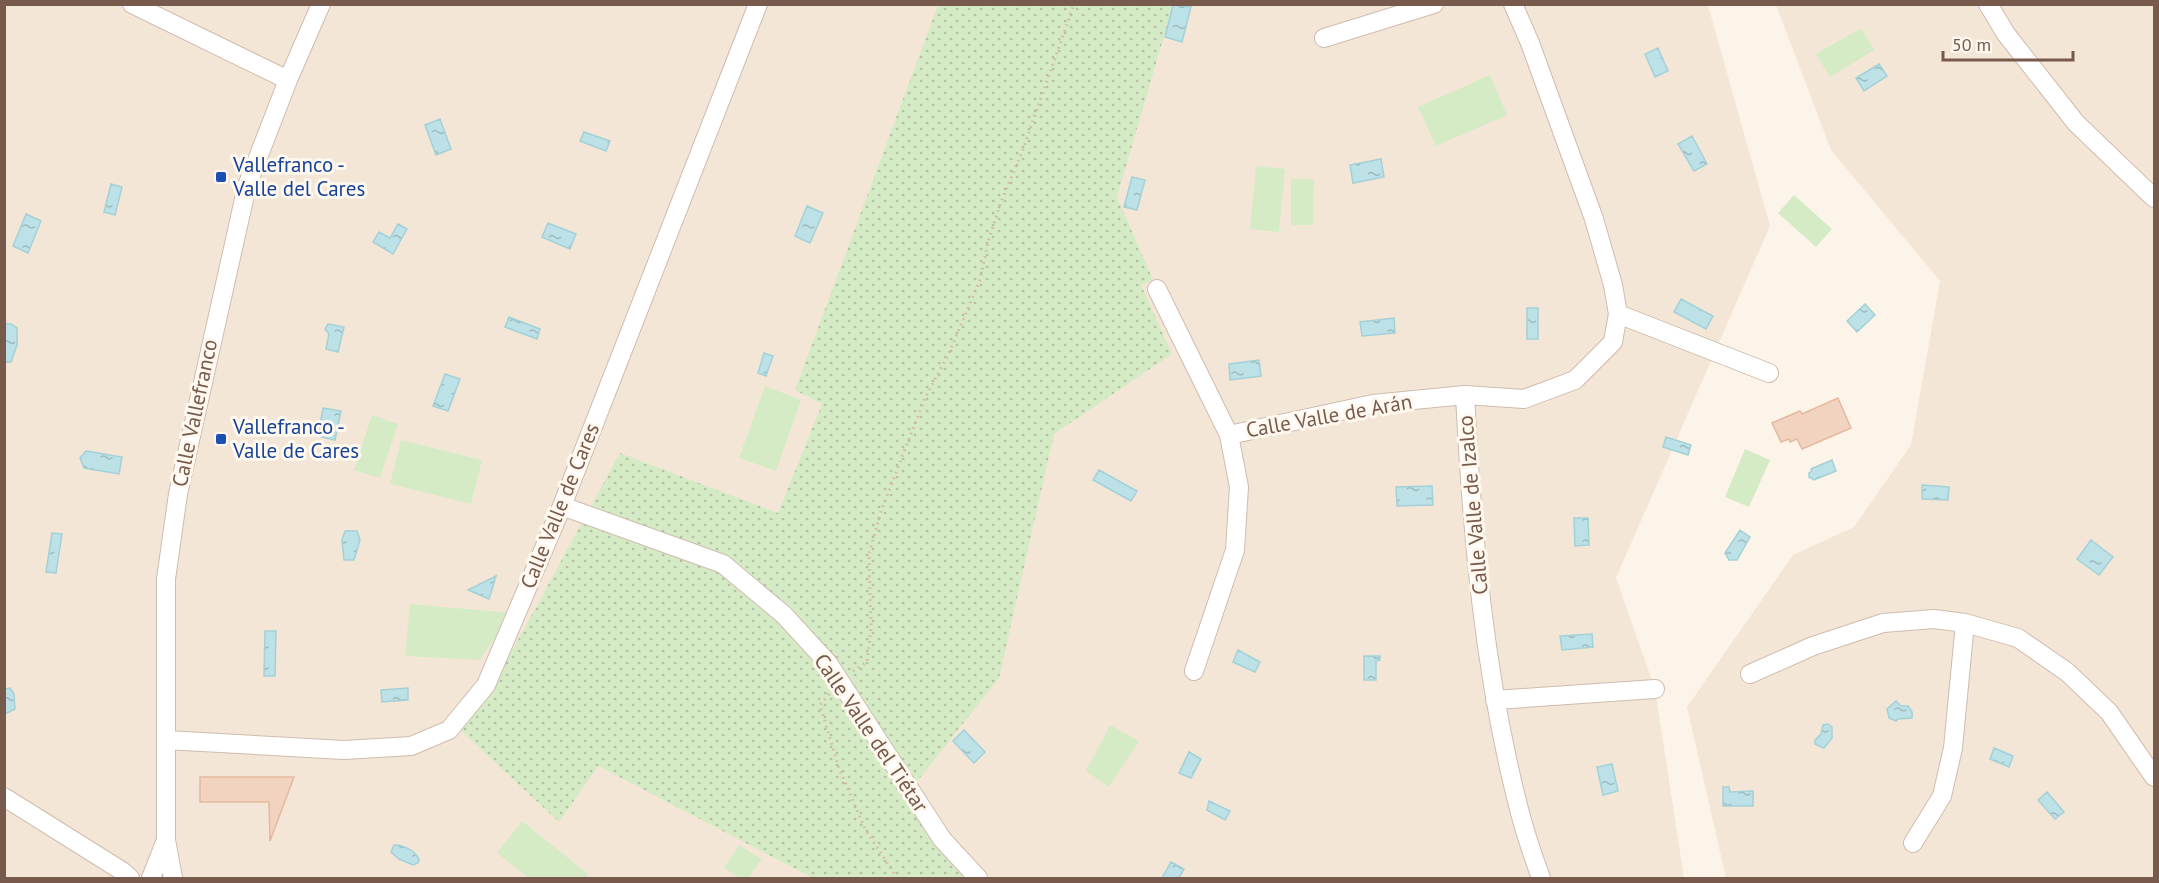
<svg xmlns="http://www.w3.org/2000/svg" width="2159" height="883" font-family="'PT Sans',sans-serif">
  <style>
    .residential { fill: #f4e6d6 }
    .park { fill: url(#park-dots) }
    .garden { fill: #d5ebc6 }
    .water { fill: url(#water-ripples); stroke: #a2d1d8; stroke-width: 1.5 }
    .building { fill: #f2d3bf; stroke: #e5b9a0; stroke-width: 1.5 }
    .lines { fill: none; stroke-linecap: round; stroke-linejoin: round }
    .minor-casing { stroke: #cfbcad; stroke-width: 20 }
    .path { stroke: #d7b6a2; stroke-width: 3; stroke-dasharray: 1.5 4.5; stroke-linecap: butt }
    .minor { stroke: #fff; stroke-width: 18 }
    .transit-dot { fill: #1a4fb4; stroke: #fff8ef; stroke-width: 2 }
    .labels { text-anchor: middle; stroke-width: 6; stroke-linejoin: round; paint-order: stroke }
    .transit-label { font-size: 21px; fill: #164399; stroke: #fff8ef; text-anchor: start }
    .street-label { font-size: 21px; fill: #775a4b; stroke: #fff8ef }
  </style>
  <defs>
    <pattern id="park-dots" width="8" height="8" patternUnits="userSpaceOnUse" patternTransform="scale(1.5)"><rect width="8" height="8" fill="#d5ebc6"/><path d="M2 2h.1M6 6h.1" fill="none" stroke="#b2c1a3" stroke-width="1.8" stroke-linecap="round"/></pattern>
    <pattern id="water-ripples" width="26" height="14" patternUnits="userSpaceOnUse" patternTransform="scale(1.5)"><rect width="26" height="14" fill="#bce1e7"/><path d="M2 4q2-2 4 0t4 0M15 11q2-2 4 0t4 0" fill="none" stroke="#9eb9bd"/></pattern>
  </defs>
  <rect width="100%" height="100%" fill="#fcf4e8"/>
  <!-- residential -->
  <path class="residential" d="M5 5H1708L1770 226 1616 578 1655 689 1684 878H5Z
    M1776 5H2154V878H1726L1687 707 1793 555 1854 527 1911 445 1940 281 1831 150Z"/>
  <!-- park -->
  <path class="park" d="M938 5H1173L1117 197 1153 280 1141 285 1172 354 1054 434 999 678 915 784 957 843 988 878H813L598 766 559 822 457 727 495 682 620 453 778 513 822 404 795 390Z"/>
  <!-- garden -->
  <path class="garden" d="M1861 28 1874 50 1830 77 1816 54Z
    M1490 75 1507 115 1436 146 1418 107Z
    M1256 166 1285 169 1279 232 1250 229Z
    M1291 179H1314L1313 225H1291Z
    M1794 195 1832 229 1816 247 1778 213Z
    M765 386 801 400 776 471 739 458Z
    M372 415 398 424 380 478 354 470Z
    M401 440 482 460 471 504 390 484Z
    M1745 449 1770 460 1749 507 1725 497Z
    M410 604 512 613 480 660 405 656Z
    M1110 725 1139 741 1109 787 1086 771Z
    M522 821 588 874 585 878H529L497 853Z
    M739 845 762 859 748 878H739L724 868Z"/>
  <!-- water -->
  <path class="water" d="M1173 5 1191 7 1182 42 1165 37Z
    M1658 48 1668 71 1655 77 1645 54Z
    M1879 64 1887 76 1864 91 1856 78Z
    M440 119 451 149 436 155 425 125Z
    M584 132 610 141 606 151 580 141Z
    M1692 136 1707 164 1694 171 1678 144Z
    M1381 159 1384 177 1353 183 1350 165Z
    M1132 177 1145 180 1137 210 1124 207Z
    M111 184 122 187 115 215 104 212Z
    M807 206 823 213 810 243 795 236Z
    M26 214 41 221 28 253 13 246Z
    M548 223 576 234 570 249 542 237Z
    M398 224 407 229 393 254 373 242 379 232 390 238Z
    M1681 299 1713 316 1706 329 1674 312Z
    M1865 304 1875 315 1857 332 1847 321Z
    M1527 308H1538V339H1527Z
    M509 317 540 329 537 339 505 327Z
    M1394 318 1395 333 1362 336 1360 322Z
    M5 324H11L17 328V345L11 362H5Z
    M328 324 344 327 338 352 326 349 329 334 325 329Z
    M764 353 773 356 766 376 758 373Z
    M1259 360 1261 376 1230 380 1229 364Z
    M445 374 460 379 448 411 433 406Z
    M323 408 341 411 335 440 318 436Z
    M1666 437 1691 445 1688 455 1663 447Z
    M86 451 122 457 119 474 84 468 80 458Z
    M1832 460 1836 471 1814 480 1809 477V473L1812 471 1811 469Z
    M1099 470 1137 491 1131 501 1093 480Z
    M1922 485 1949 487 1948 500 1922 499Z
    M1432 486 1433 505 1397 506 1396 487Z
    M1574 518H1588L1589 545 1575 546Z
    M1740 530 1750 537 1737 560H1729L1725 553Z
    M345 531H357L360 540 354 560H344L342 540Z
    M52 533 62 534 56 573 46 572Z
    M2091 540 2113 557 2099 575 2077 559Z
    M496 576 489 599 468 590Z
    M265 631H276L275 676H264Z
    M1592 634 1593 647 1562 650 1560 636Z
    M1238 650 1260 662 1255 672 1233 662Z
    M1364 656H1380V660L1376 661V680H1364Z
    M10 688 14 694 15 709 5 714V689Z
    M408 688V700L382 702 381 690Z
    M1896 701 1901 706H1908L1912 712V718L1898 719 1896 721 1889 718 1887 709Z
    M1828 724 1832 727V738L1824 748 1815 744V740L1821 734 1823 725Z
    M964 730 985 752 974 763 953 741Z
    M1994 748 2013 756 2009 767 1990 759Z
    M1189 752 1201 759 1191 778 1179 773Z
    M1612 764 1618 791 1603 795 1597 767Z
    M1723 787H1729L1730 792 1753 791V806H1723Z
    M2047 792 2064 812 2055 819 2038 800Z
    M1209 801 1230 811 1225 820 1207 810Z
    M394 845C404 845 416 851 419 860L418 863 413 865 399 859 391 852Z
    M1171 862 1184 869 1179 878H1162Z"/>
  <!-- building -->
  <path class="building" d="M1838 398 1851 428 1802 449 1797 439 1790 442 1789 439 1781 442 1772 423 1800 411 1802 414Z
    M200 777H294L270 841 269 802H200Z"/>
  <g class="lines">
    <defs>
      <path id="minor" d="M132 4 288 80
        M1513 4 1530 43 1594 219 1613 285 1618 314 1613 342 1575 380 1524 399 1465 395C1472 535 1484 674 1519 809 1525 833 1533 856 1541 878
        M1988 4 2006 34 2076 123 2154 198
        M1324 38 1434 4
        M1157 289 1229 435
        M1618 314 1769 373
        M562 506 723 564 784 615 828 663 942 839 978 878
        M1194 671 1235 550 1239 487 1229 435 1373 404 1465 395
        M1750 674 1813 646 1883 623 1934 619 1965 623 2018 638 2067 672 2109 712 2154 777
        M1495 700 1655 689
        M166 740 344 750 411 746 449 730 486 685 562 506 758 4
        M4 797 122 871 130 878
        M1913 843 1942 796 1953 748 1965 623
        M151 878 166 840
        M173 878 166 840V579L178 494 247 186 288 80 321 4"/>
    </defs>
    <!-- minor casing -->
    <use href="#minor" class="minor-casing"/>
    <!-- path -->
    <path class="path" d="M853 671 867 662 871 629 869 554 881 511 925 398 949 353 980 280 988 242 1001 202 1022 152 1074 4
      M829 694 820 705 839 768 865 829 897 878"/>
    <!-- minor -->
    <use href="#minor" class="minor"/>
  </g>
  <!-- markers -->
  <g class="transit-dot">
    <rect x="215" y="171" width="12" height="12" rx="3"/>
    <rect x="215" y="433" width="12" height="12" rx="3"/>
  </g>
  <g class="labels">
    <!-- transit labels -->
    <g class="transit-label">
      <text x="233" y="172">Vallefranco -<tspan x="233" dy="24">Valle del Cares</tspan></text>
      <text x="233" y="434">Vallefranco -<tspan x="233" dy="24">Valle de Cares</tspan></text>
    </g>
    <!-- street labels -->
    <g class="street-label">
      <text transform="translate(195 413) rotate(-78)" y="7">Calle Vallefranco</text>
      <text transform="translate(1329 416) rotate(-10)" y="7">Calle Valle de Arán</text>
      <text transform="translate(1473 505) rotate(-95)" y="7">Calle Valle de Izalco</text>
      <text transform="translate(560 506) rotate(-68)" y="7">Calle Valle de Cares</text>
      <text transform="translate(871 733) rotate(56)" y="7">Calle Valle del Tiétar</text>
    </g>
  </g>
  <!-- border -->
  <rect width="2159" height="883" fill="none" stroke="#775a4b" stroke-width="12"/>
  <!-- scale -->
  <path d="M1943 51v9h130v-9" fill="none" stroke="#775a4b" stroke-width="3"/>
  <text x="1952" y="51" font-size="18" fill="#775a4b" stroke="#fff8ef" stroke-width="4.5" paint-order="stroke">50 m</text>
</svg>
